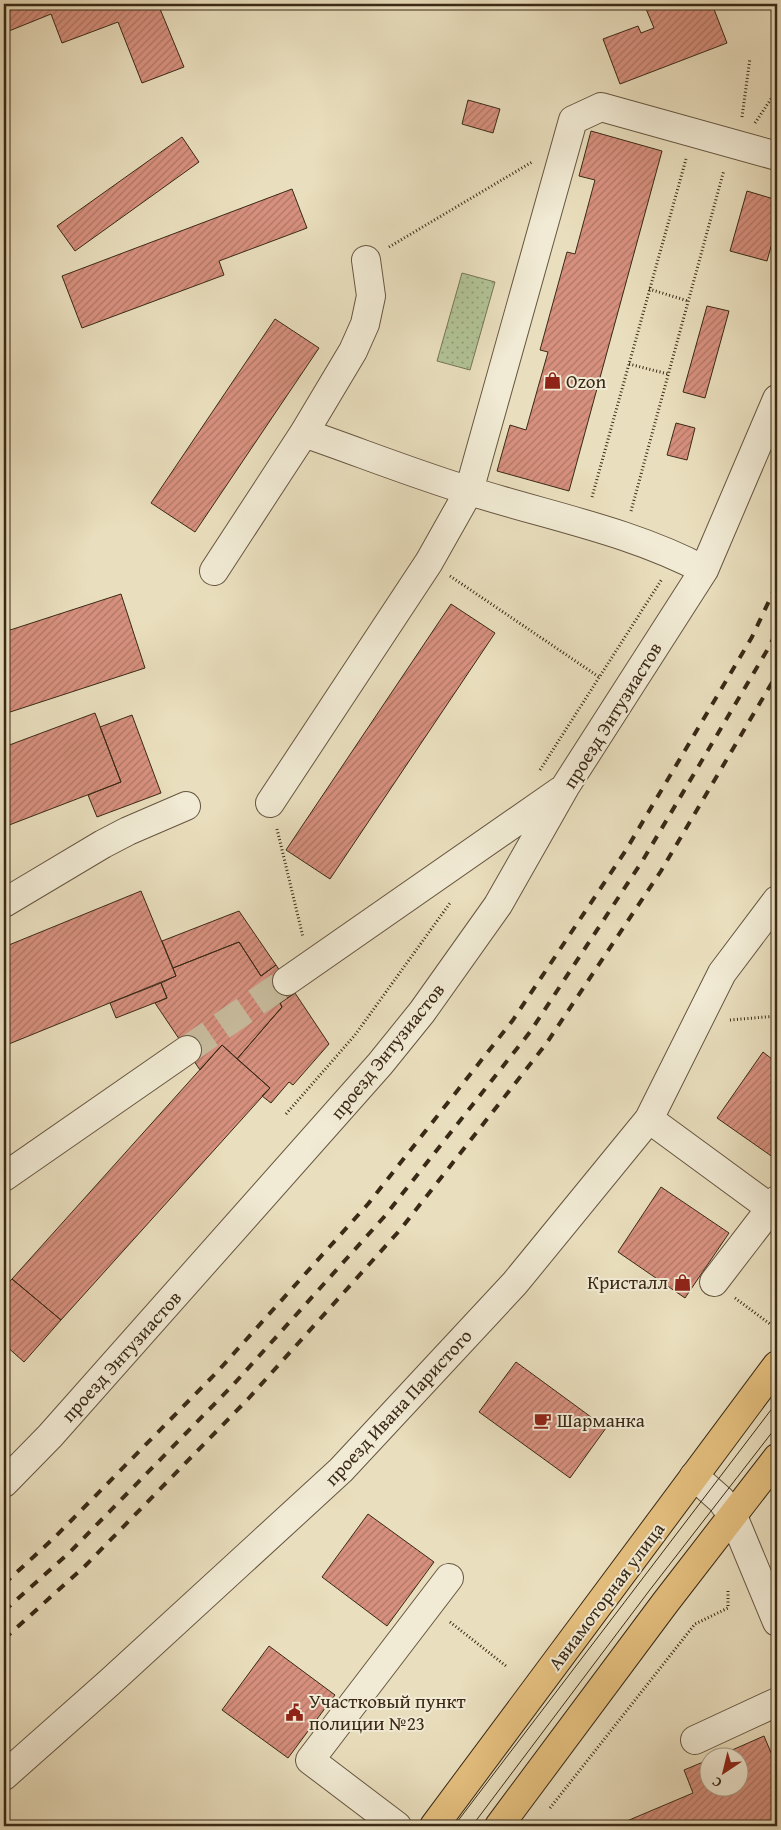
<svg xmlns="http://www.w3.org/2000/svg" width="781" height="1830" font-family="'Gentium Book Plus',serif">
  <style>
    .grass { fill: url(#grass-dots); stroke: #767656 }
    .building { fill: url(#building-hatch); stroke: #3a2916 }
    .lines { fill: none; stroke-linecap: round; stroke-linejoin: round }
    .minor-tunnel { stroke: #c6ba9c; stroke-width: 28; stroke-dasharray: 28 14; stroke-linecap: butt }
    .minor-casing { stroke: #665640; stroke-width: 30 }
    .major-casing { stroke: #3a2916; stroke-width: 30 }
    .path { stroke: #3a2916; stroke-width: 3; stroke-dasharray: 1 2.5; stroke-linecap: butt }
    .minor { stroke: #f1ead4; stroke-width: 28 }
    .major { stroke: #e4bf7e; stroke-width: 28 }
    .tram { stroke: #3a2916; stroke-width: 1 }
    .rail { stroke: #3a2916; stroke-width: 4; stroke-dasharray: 9 9; stroke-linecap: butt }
    .labels { text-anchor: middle; stroke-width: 4; stroke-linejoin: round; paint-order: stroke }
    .poi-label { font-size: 19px; fill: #3a2916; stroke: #f1ead4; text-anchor: start }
    .street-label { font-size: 19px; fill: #3a2916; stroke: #f1ead4 }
  </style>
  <defs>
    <pattern id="grass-dots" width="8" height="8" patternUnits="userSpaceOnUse" patternTransform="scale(1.25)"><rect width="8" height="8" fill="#b1c295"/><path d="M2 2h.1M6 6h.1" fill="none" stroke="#919e79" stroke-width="1.8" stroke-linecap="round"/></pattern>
    <pattern id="building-hatch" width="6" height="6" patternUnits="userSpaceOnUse" patternTransform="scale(1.25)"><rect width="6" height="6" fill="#d7907e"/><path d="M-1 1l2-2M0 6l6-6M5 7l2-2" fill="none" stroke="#af7666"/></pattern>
  </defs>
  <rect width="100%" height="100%" fill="#e9debd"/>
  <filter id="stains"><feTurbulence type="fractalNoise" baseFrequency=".004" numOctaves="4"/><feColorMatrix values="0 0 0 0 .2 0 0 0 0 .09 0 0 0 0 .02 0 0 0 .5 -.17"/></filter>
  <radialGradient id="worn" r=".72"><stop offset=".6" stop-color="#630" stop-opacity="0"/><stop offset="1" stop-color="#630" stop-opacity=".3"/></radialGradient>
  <!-- grass -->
  <path class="grass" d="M462 273 495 282 470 370 437 361Z"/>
  <!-- building -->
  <path class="building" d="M4 4H158L184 67 142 83 118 22 62 43 51 14 4 33Z
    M644 4H712L727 43 620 84 603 39 638 26 641 33 654 28Z
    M468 100 500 109 493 133 462 124Z
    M591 131 662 151 569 491 497 471 510 425 526 430 548 352 540 350 567 252 575 254 595 180 579 176Z
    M182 137 199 162 75 251 57 226Z
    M292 189 307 228 219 261 224 275 82 328 62 276Z
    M747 191 777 200V225L767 261 730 251Z
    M707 306 729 311 705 398 683 392Z
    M275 319 319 348 195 532 151 503Z
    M676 423 695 428 687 460 667 455Z
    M121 594 145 668 4 714V632Z
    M451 604 495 633 330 879 286 850Z
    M95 713 121 782 4 827V747Z
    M132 715 161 793 97 817 88 795 121 782 100 727Z
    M141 891 176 976 4 1046V947Z
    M239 911 276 965 261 976 239 942 173 968 162 941Z
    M239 942 261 976 276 965 295 993 280 1003 282 1007 237 1059 222 1045 200 1070 155 1003 167 998 161 983 176 976 173 968Z
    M161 983 167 998 116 1018 110 1003Z
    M295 993 329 1044 293 1085 289 1082 271 1103 262 1096 270 1088 237 1059 282 1007 280 1003Z
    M222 1045 270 1088 61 1320 12 1279Z
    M763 1052 777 1063V1160L717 1118Z
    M661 1187 729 1233 685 1298 618 1252Z
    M12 1279 61 1320 24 1362 5 1345 4 1346V1288Z
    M516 1362 606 1428 570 1478 479 1412Z
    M368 1514 434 1562 387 1626 322 1577Z
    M269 1646 335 1695 288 1758 222 1710Z
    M764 1736 777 1767V1826H615L693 1793 684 1770 708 1760V1788H738V1758H714Z"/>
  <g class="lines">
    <!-- minor-tunnel -->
    <path class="minor-tunnel" d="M187 1050 287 981"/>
    <defs>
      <path id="minor" d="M304 433C359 452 414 474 470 491 548 516 631 531 704 570
        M214 571 304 433 353 351 365 324 371 296 366 260
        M270 803 429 562 469 491 573 120 601 107 777 156
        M4 903 103 844 128 831 186 806
        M287 981 560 791
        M649 1119 722 973 777 900
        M4 1177 187 1050
        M714 1282 777 1200
        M694 1476 721 1500 733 1516 777 1622
        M4 1483 50 1436 380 1064 422 1012 498 905 565 787 704 570 777 399
        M695 1740 777 1702
        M4 1776 110 1682 341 1470 515 1283 649 1119 777 1213
        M397 1826 310 1760 449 1578"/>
      <path id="major" d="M434 1826 777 1365
        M499 1826 665 1603 777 1458"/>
    </defs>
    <!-- minor casing -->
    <use href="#minor" class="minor-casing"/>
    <!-- major casing -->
    <use href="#major" class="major-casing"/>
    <!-- path -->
    <path class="path" d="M742 117 750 58
      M755 123 777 90
      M389 247 532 162
      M649 289 688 301
      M629 364 668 374
      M592 497 686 159
      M631 511 724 170
      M450 576 599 677
      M540 770 662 579
      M277 829 303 937
      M730 1020 777 1016
      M286 1114 355 1035 450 903
      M735 1298 770 1324
      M450 1622 506 1666
      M550 1808 695 1624 728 1608V1591"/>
    <!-- minor -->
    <use href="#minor" class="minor"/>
    <!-- major -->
    <use href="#major" class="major"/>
    <!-- tram -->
    <path class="tram" d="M454 1826 777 1402
      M472 1826 649 1591 777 1426"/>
    <!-- rail -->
    <path class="rail" d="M4 1584 55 1537 218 1371 368 1204 513 1020 626 850 752 637 777 584
      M4 1611 70 1552 233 1385 384 1217 530 1032 643 860 769 647 777 631
      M4 1639 84 1567 248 1399 400 1230 546 1044 661 871 777 674"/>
  </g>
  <!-- icons -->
  <defs>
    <symbol id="shop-bare" viewBox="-9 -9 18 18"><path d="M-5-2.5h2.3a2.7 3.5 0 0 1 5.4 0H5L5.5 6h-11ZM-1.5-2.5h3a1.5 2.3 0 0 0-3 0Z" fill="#8f2418" stroke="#f1ead4" stroke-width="2.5" paint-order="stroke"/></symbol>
    <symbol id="cafe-bare" viewBox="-9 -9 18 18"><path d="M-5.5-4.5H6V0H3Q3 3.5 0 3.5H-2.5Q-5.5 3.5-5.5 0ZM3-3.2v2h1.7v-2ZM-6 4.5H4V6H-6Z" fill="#8f2418" stroke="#f1ead4" stroke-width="2.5" paint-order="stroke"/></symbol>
    <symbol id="civic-bare" viewBox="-9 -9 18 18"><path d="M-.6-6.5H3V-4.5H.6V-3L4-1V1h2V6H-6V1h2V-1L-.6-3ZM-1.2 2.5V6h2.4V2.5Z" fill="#8f2418" stroke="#f1ead4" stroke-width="2.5" paint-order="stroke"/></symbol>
  </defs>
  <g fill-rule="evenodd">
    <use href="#shop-bare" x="540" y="368" width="25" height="25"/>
    <use href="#shop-bare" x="670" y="1270" width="25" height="25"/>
    <use href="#cafe-bare" x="530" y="1408" width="25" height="25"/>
    <use href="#civic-bare" x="282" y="1700" width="25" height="25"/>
  </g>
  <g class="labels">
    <!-- poi labels -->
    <g class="poi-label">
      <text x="566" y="388">Ozon</text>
      <text x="668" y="1289" text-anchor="end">Кристалл</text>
      <text x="557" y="1427">Шарманка</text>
      <text x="309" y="1708">Участковый пункт<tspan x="309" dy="22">полиции №23</tspan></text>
    </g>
    <!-- street labels -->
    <g class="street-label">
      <text transform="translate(612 715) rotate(-58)" y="7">проезд Энтузиастов</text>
      <text transform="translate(387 1051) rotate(-51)" y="7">проезд Энтузиастов</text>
      <text transform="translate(121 1356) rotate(-48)" y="7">проезд Энтузиастов</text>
      <text transform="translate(398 1407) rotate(-47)" y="7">проезд Ивана Паристого</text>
      <text transform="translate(606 1596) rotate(-53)" y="7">Авиамоторная улица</text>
    </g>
  </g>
  <!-- margin -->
  <rect width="781" height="1830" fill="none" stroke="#e9debd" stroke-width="20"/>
  <rect x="5" y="5" width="771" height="1820" fill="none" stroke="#3a2916" stroke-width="2.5"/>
  <rect x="10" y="10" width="761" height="1810" fill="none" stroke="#3a2916"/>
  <!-- north arrow -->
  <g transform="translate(724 1772) rotate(215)"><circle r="24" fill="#f1ead4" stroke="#a89d88"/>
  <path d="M0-4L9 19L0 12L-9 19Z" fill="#8f2418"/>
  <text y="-8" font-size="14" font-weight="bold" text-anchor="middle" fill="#3a2916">С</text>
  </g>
  <rect width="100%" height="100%" filter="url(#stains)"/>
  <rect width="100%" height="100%" fill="url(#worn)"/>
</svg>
